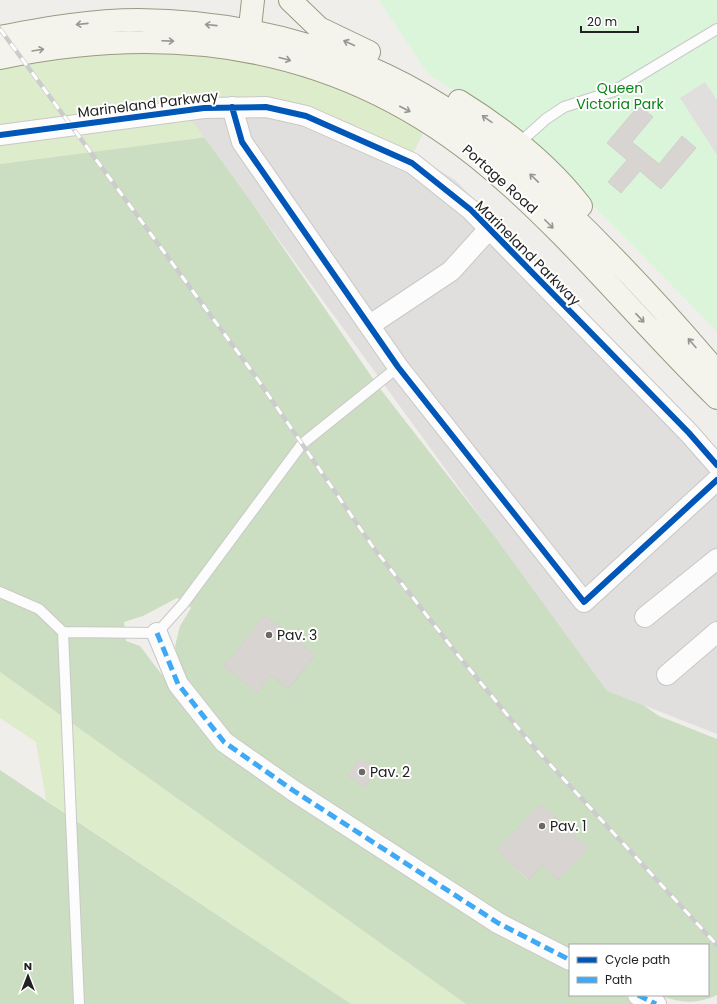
<svg xmlns="http://www.w3.org/2000/svg" width="717" height="1004" font-family="Poppins,sans-serif">
  <style>
    .grass { fill: #ddeccb }
    .forest { fill: #cbdec1; fill-rule: evenodd }
    .park { fill: #daf5da }
    .parking { fill: #e0dfde }
    .building { fill: #d7d4d2; stroke: #d3d0cc }
    .lines { fill: none; stroke-linecap: round; stroke-linejoin: round }
    .lane-casing { stroke: #c9c8c7; stroke-width: 12 }
    .street-casing { stroke: #c9c8c7; stroke-width: 22 }
    .secondary-casing { stroke: #999a82; stroke-width: 24 }
    .lane { stroke: #fdfcfc; stroke-width: 10 }
    .street { stroke: #fdfcfc; stroke-width: 20 }
    .secondary { stroke: #f4f4ed; stroke-width: 22 }
    .rail-casing { stroke: #ccc; stroke-width: 4.5 }
    .rail { stroke: #fff; stroke-width: 3; stroke-dasharray: 9; stroke-linecap: butt }
    .quiet { stroke: #3fa9f5; stroke-width: 5; stroke-dasharray: 10 5; stroke-linecap: butt }
    .cycleway-casing { stroke: #fff; stroke-width: 8 }
    .cycleway { stroke: #0057b8; stroke-width: 6 }
    .oneway { stroke: #969692 }
    .poi-dot { fill: #6a6968; stroke: #fff; stroke-width: 1.5 }
    .labels { text-anchor: middle; stroke-width: 4; stroke-linejoin: round; paint-order: stroke }
    .park-label { font-size: 14px; fill: #0c8416; stroke: #fff }
    .street-label { font-size: 14px; fill: #222; stroke: #fff }
    .poi-label { font-size: 14px; fill: #222; stroke: #fff; text-anchor: start }
  </style>
  <rect width="100%" height="100%" fill="#f0eeeb"/>
  <!-- grass -->
  <path class="grass" d="M109 52H185L271 65 354 93 424 131 410 160 207 137 0 164V67Z
    M0 672 466 1004H351L46 800 36 742 0 718Z"/>
  <!-- forest -->
  <path class="forest" d="M207 137 378 386 606 679 659 716 717 739V995C698 1004 680 1004 660 995H708V945H570V952L552 944 443 879 288 778 235 738 203 704 181 672 175 646 180 626 191 608 177 598 143 616 124 622 126 641 140 646 219 750 272 788 570 968V995H623L641 1004H466L0 672V164ZM265 615 315 655 271 675 257 693 224 666ZM360 758 376 771 364 787 347 774ZM541 804 588 848 558 880 542 865 528 880 497 850Z
    M0 770 351 1004H0Z"/>
  <!-- park -->
  <path class="park" d="M379 0H717V331L559 171 490 113 428 74Z"/>
  <!-- parking -->
  <path class="parking" d="M705 82 717 100V155L680 98Z
    M240 97H264L324 112 351 123 423 160 455 180 645 372 717 461V734L607 691 180 104Z"/>
  <!-- building -->
  <path class="building" d="M639 105 653 117 632 142 659 164 682 136 696 148 661 189 640 171 621 193 608 182 627 160 607 143Z
    M265 615 315 655 288 689 271 675 257 693 224 666Z
    M360 758 377 771 364 787 347 774Z
    M541 804 588 848 558 880 542 865 529 880 497 850Z"/>
  <g class="lines">
    <defs>
      <path id="lane" d="M518 144 546 119 564 107 614 91 717 29
        M0 592 39 609 63 632 157 633 184 603 302 444 398 367
        M63 632 79 1004"/>
      <path id="street" d="M232 107 242 142 398 367 584 602 717 480
        M0 135 204 108 266 107 306 116 412 163 471 210 689 433 717 465
        M370 325 451 271 489 229
        M645 617 717 559
        M157 633 178 684 224 742 294 791 498 923 570 960
        M667 675 717 632
        M638 995 656 1004"/>
      <path id="secondary" d="M290 0 319 28 369 52
        M0 37C46 28 92 20 139 20 251 21 365 52 458 117 496 142 529 174 561 205 616 258 668 314 717 372
        M248 45 253 0
        M0 58C180 20 347 47 490 168 572 237 640 323 717 398
        M459 101C504 129 549 164 581 206"/>
    </defs>
    <!-- lane casing -->
    <use href="#lane" class="lane-casing"/>
    <!-- street casing -->
    <use href="#street" class="street-casing"/>
    <!-- secondary casing -->
    <use href="#secondary" class="secondary-casing"/>
    <!-- lane -->
    <use href="#lane" class="lane"/>
    <!-- street -->
    <use href="#street" class="street"/>
    <!-- secondary -->
    <use href="#secondary" class="secondary"/>
    <defs>
      <path id="rail" d="M0 29 256 377 373 547 457 654 533 746 717 945"/>
    </defs>
    <!-- rail casing -->
    <use href="#rail" class="rail-casing"/>
    <!-- rail -->
    <use href="#rail" class="rail"/>
    <!-- quiet -->
    <path class="quiet" d="M157 633 178 684 224 742 294 791 498 923 570 960
      M638 995 656 1004"/>
    <defs>
      <path id="cycleway" d="M232 107 242 142 398 367 584 602 717 480
        M0 135 204 108 266 107 306 116 412 163 471 210 689 433 717 465"/>
    </defs>
    <!-- cycleway casing -->
    <use href="#cycleway" class="cycleway-casing"/>
    <!-- cycleway -->
    <use href="#cycleway" class="cycleway"/>
  </g>
  <!-- one-way arrows -->
  <defs><path id="oneway-shaft" d="M-6 0H5M1.5-3L5.5 0L1.5 3" fill="none" stroke-width="1.6" stroke-linecap="round" stroke-linejoin="round"/></defs>
  <g class="oneway">
    <use href="#oneway-shaft" transform="translate(82 24) rotate(174)"/>
    <use href="#oneway-shaft" transform="translate(211 25) rotate(-174)"/>
    <use href="#oneway-shaft" transform="translate(168 41) rotate(2)"/>
    <use href="#oneway-shaft" transform="translate(349 43) rotate(-156)"/>
    <use href="#oneway-shaft" transform="translate(38 50) rotate(-9)"/>
    <use href="#oneway-shaft" transform="translate(285 59) rotate(15)"/>
    <use href="#oneway-shaft" transform="translate(405 109) rotate(27)"/>
    <use href="#oneway-shaft" transform="translate(487 119) rotate(-145)"/>
    <use href="#oneway-shaft" transform="translate(534 178) rotate(-136)"/>
    <use href="#oneway-shaft" transform="translate(549 224) rotate(45)"/>
    <use href="#oneway-shaft" transform="translate(640 318) rotate(47)"/>
    <use href="#oneway-shaft" transform="translate(692 343) rotate(-131)"/>
  </g>
  <!-- markers -->
  <g class="poi-dot">
    <circle cx="269" cy="635" r="4"/>
    <circle cx="362" cy="772" r="4"/>
    <circle cx="542" cy="826" r="4"/>
  </g>
  <g class="labels">
    <!-- park labels -->
    <g class="park-label">
      <text x="620" y="93">Queen<tspan x="620" dy="16">Victoria Park</tspan></text>
    </g>
    <!-- street labels -->
    <g class="street-label">
      <text transform="translate(148 104) rotate(-7)" y="5">Marineland Parkway</text>
      <text transform="translate(500 179) rotate(42)" y="5">Portage Road</text>
      <text transform="translate(528 253) rotate(45)" y="5">Marineland Parkway</text>
    </g>
    <!-- poi labels -->
    <g class="poi-label">
      <text x="277" y="640">Pav. 3</text>
      <text x="370" y="777">Pav. 2</text>
      <text x="550" y="831">Pav. 1</text>
    </g>
  </g>
  <!-- legend -->
  <rect x="569" y="944" width="140" height="52" fill="#ffffff" stroke="#a7a7a7"/>
  <rect x="577" y="957" width="20" height="6" fill="#0057b8" stroke="#a7a7a7"/>
  <text x="605" y="964" font-size="12" fill="#222222">Cycle path</text>
  <rect x="577" y="977" width="20" height="6" fill="#3fa9f5" stroke="#a7a7a7"/>
  <text x="605" y="984" font-size="12" fill="#222222">Path</text>
  <!-- north arrow -->
  <g transform="translate(28 976)" stroke="#ffffff" stroke-width="3" paint-order="stroke">
  <path d="M0-3L7 15L0 10L-7 15Z" fill="#222222"/>
  <text y="-6" font-size="11" font-weight="bold" text-anchor="middle" fill="#222222">N</text>
  </g>
  <!-- scale -->
  <path d="M581 26v6h57v-6" fill="none" stroke="#222222" stroke-width="2"/>
  <text x="587" y="26" font-size="12" fill="#222222" stroke="#ffffff" stroke-width="3" paint-order="stroke">20 m</text>
</svg>
